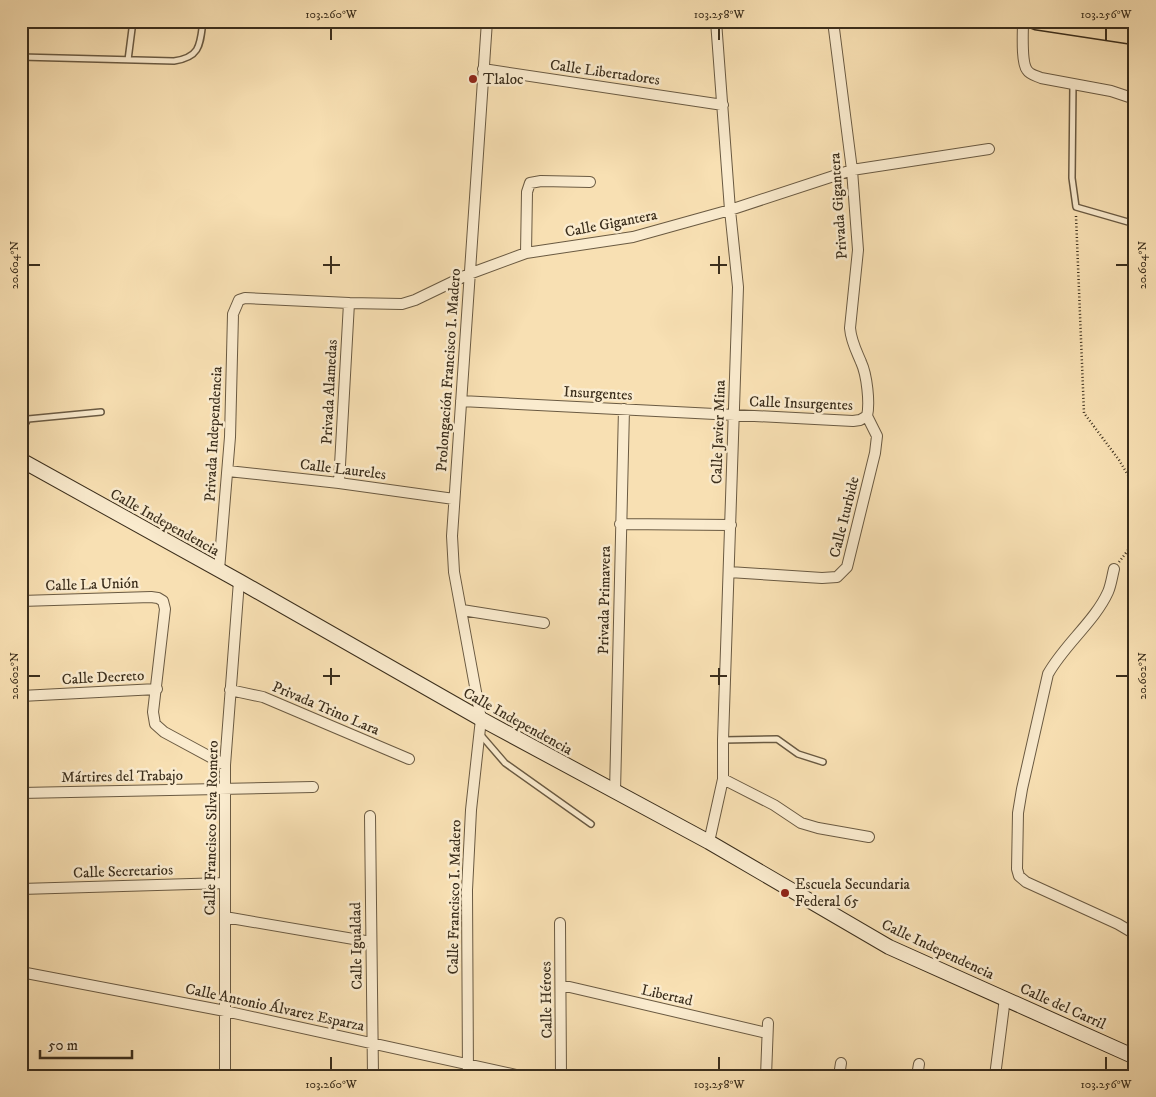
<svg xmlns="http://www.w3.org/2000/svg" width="1156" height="1097" font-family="'IM FELL DW Pica',serif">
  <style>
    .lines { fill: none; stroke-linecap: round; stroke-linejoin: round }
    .lane-casing { stroke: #6a5a42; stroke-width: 8 }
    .street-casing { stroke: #6a5a42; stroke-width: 12 }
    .secondary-casing { stroke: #3b2e1c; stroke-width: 16 }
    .primary-casing { stroke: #3b2e1c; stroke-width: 19 }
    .path { stroke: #3b2e1c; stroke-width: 2.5; stroke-dasharray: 1 2.5; stroke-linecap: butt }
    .lane { stroke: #faebce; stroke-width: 5 }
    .street { stroke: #faebce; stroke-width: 10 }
    .secondary { stroke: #faebce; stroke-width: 14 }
    .primary { stroke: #f8e0b3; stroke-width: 16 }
    .ticks { fill: none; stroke: #3b2e1c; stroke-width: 2 }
    .poi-dot { fill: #8f2418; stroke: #faebce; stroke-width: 2 }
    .labels { text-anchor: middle; stroke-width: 5; stroke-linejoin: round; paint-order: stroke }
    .street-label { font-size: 15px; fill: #3b2e1c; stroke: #faebce }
    .poi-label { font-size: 15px; fill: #3b2e1c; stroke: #faebce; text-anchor: start }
    .neatline { fill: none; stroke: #3b2e1c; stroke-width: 2 }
    .ticks-label { font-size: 12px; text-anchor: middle; fill: #3b2e1c }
  </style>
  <rect width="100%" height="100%" fill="#f8e0b3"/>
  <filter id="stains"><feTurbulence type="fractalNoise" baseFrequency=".004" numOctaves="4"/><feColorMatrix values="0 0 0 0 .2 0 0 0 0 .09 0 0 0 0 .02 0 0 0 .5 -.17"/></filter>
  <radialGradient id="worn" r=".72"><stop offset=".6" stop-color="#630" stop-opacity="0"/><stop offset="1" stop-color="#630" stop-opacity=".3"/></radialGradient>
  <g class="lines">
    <defs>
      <path id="lane" d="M21 57 174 61C201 57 200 44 203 21
        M128 60 133 21
        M1073 84 1072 178 1076 207 1135 224
        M21 431 28 419 101 412
        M480 734 505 763 591 824
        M723 740 777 739 798 754 823 762"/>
      <path id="street" d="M833 21 852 170 858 250 850 328C851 341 856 350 861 362 867 375 870 403 867 416
        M1023 21C1023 32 1021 62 1027 70 1030 75 1037 76 1041 78L1111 91 1135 99
        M483 69 723 105
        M526 253 527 192 530 183 541 181 590 182
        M461 401 853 421 860 420 867 416
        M228 471 339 483 454 499
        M339 483 349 303
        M620 524 731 525
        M1114 569C1112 577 1111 585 1108 592 1095 621 1064 645 1048 674L1022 789 1018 813 1017 869 1019 876 1026 882 1118 924 1135 934
        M219 570 230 437 233 314 239 300 245 298 349 303 402 304 415 300 469 274 526 253 633 237 730 210 852 170 989 149
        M729 572 822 578 837 577 847 567 875 453 877 436 867 416
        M21 601 151 597 158 598 163 601 165 609 153 712 155 724 164 732 225 765
        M462 610 544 623
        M230 690 263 697 409 759
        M21 696 157 689
        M723 779 774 805 801 823 818 828 869 837
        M615 792 624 409
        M21 793 313 787
        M370 816 373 1076
        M709 842 723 779V740L738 287 730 210 716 21
        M21 889 225 883
        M225 917 371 942
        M560 923 561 1076
        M21 972 225 1011 521 1076
        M561 985 767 1033
        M21 1075 28 1076
        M225 1076V765L239 581
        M468 1076 467 890 471 810 481 719 454 572 452 536 487 21
        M766 1076 768 1023
        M839 1076 841 1063
        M917 1076 919 1064
        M995 1076 1005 998"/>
      <path id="secondary" d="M21 460 239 581 481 719 709 842 889 947 1135 1057"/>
      <path id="primary" d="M1036 21 1135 36"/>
    </defs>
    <!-- lane casing -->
    <use href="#lane" class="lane-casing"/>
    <!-- street casing -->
    <use href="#street" class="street-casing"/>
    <!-- secondary casing -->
    <use href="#secondary" class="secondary-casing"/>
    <!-- primary casing -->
    <use href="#primary" class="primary-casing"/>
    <!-- path -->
    <path class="path" d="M973 21 1013 27
      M1076 216 1084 413 1119 460 1135 487
      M1119 562 1135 541"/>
    <!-- lane -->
    <use href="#lane" class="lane"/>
    <!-- street -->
    <use href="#street" class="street"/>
    <!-- secondary -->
    <use href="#secondary" class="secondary"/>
    <!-- primary -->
    <use href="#primary" class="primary"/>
  </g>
  <!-- ticks -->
  <path class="ticks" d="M331 28V40M719 28V40M1106 28V40M331 256V274M719 256V274M28 265H40M323 265H340M710 265H727M1116 265H1128M331 668V685M719 668V685M28 676H40M323 676H340M710 676H727M1116 676H1128M331 1057V1070M719 1057V1070M1106 1057V1070"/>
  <!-- markers -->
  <g class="poi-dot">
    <circle cx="473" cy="79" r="5"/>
    <circle cx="785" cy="893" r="5"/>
  </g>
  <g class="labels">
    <!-- street labels -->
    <g class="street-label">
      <text transform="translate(605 72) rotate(8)" y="5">Calle Libertadores</text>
      <text transform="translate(838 206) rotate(-94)" y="5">Privada Gigantera</text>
      <text transform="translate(611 223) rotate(-11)" y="5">Calle Gigantera</text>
      <text transform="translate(448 370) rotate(-86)" y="5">Prolongación Francisco I. Madero</text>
      <text transform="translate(329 392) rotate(-87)" y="5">Privada Alamedas</text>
      <text transform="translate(598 393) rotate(3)" y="5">Insurgentes</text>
      <text transform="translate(801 403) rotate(2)" y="5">Calle Insurgentes</text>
      <text transform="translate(718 432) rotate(-88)" y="5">Calle Javier Mina</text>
      <text transform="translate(213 434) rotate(-87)" y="5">Privada Independencia</text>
      <text transform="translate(343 469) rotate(7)" y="5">Calle Laureles</text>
      <text transform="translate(844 517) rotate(-76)" y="5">Calle Iturbide</text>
      <text transform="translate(165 522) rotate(29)" y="5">Calle Independencia</text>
      <text transform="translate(92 584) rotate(-2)" y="5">Calle La Unión</text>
      <text transform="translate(604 600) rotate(-89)" y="5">Privada Primavera</text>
      <text transform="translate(103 677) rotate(-3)" y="5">Calle Decreto</text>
      <text transform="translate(326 708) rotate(23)" y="5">Privada Trino Lara</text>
      <text transform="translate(518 721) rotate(29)" y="5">Calle Independencia</text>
      <text transform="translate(122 776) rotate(-1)" y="5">Mártires del Trabajo</text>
      <text transform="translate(211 828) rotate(-89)" y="5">Calle Francisco Silva Romero</text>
      <text transform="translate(123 871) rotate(-2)" y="5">Calle Secretarios</text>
      <text transform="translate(454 897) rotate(-89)" y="5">Calle Francisco I. Madero</text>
      <text transform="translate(356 946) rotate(-91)" y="5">Calle Igualdad</text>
      <text transform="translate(938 949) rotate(25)" y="5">Calle Independencia</text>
      <text transform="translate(667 995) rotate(13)" y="5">Libertad</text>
      <text transform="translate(546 1000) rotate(-91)" y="5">Calle Héroes</text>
      <text transform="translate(1063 1006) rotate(24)" y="5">Calle del Carril</text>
      <text transform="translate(275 1007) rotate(12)" y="5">Calle Antonio Álvarez Esparza</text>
    </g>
    <!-- poi labels -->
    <g class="poi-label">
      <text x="483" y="84">Tlaloc</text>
      <text x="795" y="889">Escuela Secundaria<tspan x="795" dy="17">Federal 65</tspan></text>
    </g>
  </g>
  <!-- margin -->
  <rect width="1156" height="1097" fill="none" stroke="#f8e0b3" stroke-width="55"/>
  <!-- scale -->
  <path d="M40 1050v8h92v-8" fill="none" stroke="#3b2e1c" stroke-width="2.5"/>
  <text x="48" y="1050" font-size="15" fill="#3b2e1c" stroke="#faebce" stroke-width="4" paint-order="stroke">50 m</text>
  <rect x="28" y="28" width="1100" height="1042" class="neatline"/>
  <g class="ticks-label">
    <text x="331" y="18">103.260°W</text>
    <text x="719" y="18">103.258°W</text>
    <text x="1106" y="18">103.256°W</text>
    <text transform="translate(14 265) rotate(-90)" y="4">20.604°N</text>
    <text transform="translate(1142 265) rotate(-90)" y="4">20.604°N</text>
    <text transform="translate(14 676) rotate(-90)" y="4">20.602°N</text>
    <text transform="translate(1142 676) rotate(-90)" y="4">20.602°N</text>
    <text x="331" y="1088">103.260°W</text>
    <text x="719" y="1088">103.258°W</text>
    <text x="1106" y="1088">103.256°W</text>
  </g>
  <rect width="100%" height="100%" filter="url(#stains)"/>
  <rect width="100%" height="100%" fill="url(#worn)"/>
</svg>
